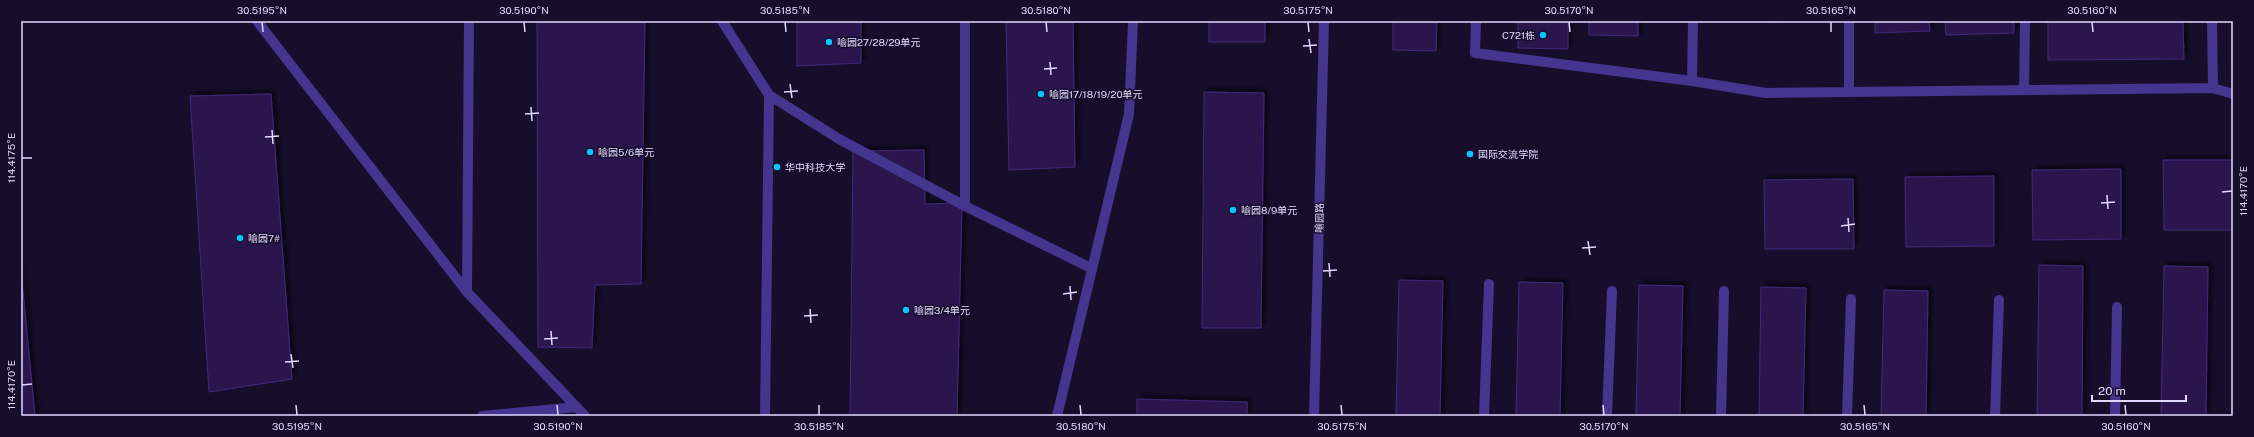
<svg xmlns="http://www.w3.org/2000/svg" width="2254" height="437" font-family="'Public Sans','Noto Sans SC',sans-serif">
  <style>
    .building { fill: #2a184e; stroke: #43287c; filter: url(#shadow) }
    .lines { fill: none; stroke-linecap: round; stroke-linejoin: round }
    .minor { stroke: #44358e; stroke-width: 10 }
    .ticks { fill: none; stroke: #e2d8ff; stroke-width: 1.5 }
    .poi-dot { fill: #04c6ff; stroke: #170e2b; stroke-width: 1.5 }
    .labels { text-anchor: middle; stroke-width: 3; stroke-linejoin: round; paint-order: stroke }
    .poi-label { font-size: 10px; fill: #e2d8ff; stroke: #170e2b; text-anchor: start }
    .street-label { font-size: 10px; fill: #e2d8ff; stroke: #170e2b }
    .neatline { fill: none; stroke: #e2d8ff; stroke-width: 1.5 }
    .ticks-label { font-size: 10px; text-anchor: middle; fill: #e2d8ff }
  </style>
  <defs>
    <filter id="shadow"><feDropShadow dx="3.5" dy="-3.5" stdDeviation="2" flood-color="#0009"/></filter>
  </defs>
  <rect width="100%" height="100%" fill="#170e2b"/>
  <!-- building -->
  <path class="building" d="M537 21H645L641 284 595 285 592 348 538 347Z
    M797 21H861V63L797 66Z
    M1006 21H1073L1075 167 1009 170Z
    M1209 21H1265V42H1209Z
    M1393 21H1437L1436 51 1393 50Z
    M1518 21H1568V49L1518 48Z
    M1589 21H1638V36L1589 35Z
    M1767 21H1817L1767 22Z
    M1875 21H1929L1930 31 1875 33Z
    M1945 21H2014V33L1946 35Z
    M2048 21H2183L2184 59 2048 60Z
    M2232 21H2233V64H2232Z
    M1204 92 1264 93 1261 328H1202Z
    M271 94 292 379 209 392 190 96Z
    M924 150 925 204 962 203 957 416H850L853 151Z
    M2163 160H2233V230H2164Z
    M2121 169V239L2033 240 2032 170Z
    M1994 176V246L1906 247 1905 177Z
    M1853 179 1854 249H1765L1764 180Z
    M2039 265 2083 266 2082 416H2037Z
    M2164 266 2208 267 2206 416H2161Z
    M21 270 35 416H21Z
    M1399 280 1443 281 1440 416H1396Z
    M1519 282 1563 283 1560 416H1516Z
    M1639 285 1683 286 1680 416H1636Z
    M1761 287 1806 288 1803 416H1759Z
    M1884 290 1928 291 1926 416H1881Z
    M1137 399 1247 402V416H1137Z"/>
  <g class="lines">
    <!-- minor -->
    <path class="minor" d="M257 21 467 292 585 416
      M722 21 769 95 839 139 965 206 1091 268
      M965 21V206
      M1476 21 1475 53 1692 81 1766 93 2213 88 2233 94
      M2212 21 2213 88
      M1692 81 1693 21
      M2024 90 2025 21
      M1849 92V21
      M467 292 469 21
      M482 416 577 407
      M765 416 769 95
      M1057 416 1129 114 1133 21
      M1314 416 1324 21
      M1484 416 1489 284
      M1607 416 1612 291
      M1721 416 1724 291
      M1847 416 1851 299
      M1995 416 1999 300
      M2115 416 2117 307"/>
  </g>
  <!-- ticks -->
  <path class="ticks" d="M262 22 263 32M524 22 525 32M785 22 786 32M1046 22 1047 32M1308 22 1309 32M1569 22 1570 32M1831 22V32M2092 22 2093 32M1309 39 1311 53M1303 46 1317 45M1050 62 1051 75M1044 69 1057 68M790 84 792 98M784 92 798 91M531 107 532 121M525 114 539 113M272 130 273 144M265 137 279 136M22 158H32M2222 192 2232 191M2107 195 2108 209M2101 203 2115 202M1848 218 1849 232M1841 226 1855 224M1588 241 1590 255M1582 248 1596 247M1329 263 1330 277M1323 271 1337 270M1070 286 1071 300M1063 294 1077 292M810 309 811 323M804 316 818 315M551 331 552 345M544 339 558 338M291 354 293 368M285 362 299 361M22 385 32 384M296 405 297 415M557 405 558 415M819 405V415M1080 405 1081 415M1341 405 1342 415M1603 405 1604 415M1864 405 1865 415M2125 405 2126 415"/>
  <!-- markers -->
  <g class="poi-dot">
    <circle cx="1543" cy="35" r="4"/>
    <circle cx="829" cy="42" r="4"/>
    <circle cx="1041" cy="94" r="4"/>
    <circle cx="590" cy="152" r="4"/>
    <circle cx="1470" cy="154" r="4"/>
    <circle cx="777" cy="167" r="4"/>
    <circle cx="1233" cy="210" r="4"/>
    <circle cx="240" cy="238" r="4"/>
    <circle cx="906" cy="310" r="4"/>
  </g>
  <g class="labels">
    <!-- poi labels -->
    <g class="poi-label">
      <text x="1535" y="39" text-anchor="end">C721栋</text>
      <text x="837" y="46">喻园27/28/29单元</text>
      <text x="1049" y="98">喻园17/18/19/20单元</text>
      <text x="598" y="156">喻园5/6单元</text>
      <text x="1478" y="158">国际交流学院</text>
      <text x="785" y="171">华中科技大学</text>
      <text x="1241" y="214">喻园8/9单元</text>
      <text x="248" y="242">喻园7#</text>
      <text x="914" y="314">喻园3/4单元</text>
    </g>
    <!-- street labels -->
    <g class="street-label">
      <text transform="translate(1319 218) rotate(-89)" y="4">喻园路</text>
    </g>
  </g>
  <!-- border -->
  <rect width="2254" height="437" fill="none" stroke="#170e2b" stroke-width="44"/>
  <!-- scale -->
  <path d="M2092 395v6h94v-6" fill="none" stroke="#e2d8ff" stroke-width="2"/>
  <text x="2098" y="395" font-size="12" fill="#e2d8ff" stroke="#170e2b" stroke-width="3" paint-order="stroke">20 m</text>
  <rect x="22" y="22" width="2210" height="393" class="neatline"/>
  <g class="ticks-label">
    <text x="262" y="14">30.5195°N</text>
    <text x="524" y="14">30.5190°N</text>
    <text x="785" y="14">30.5185°N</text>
    <text x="1046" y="14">30.5180°N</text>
    <text x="1308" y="14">30.5175°N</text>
    <text x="1569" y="14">30.5170°N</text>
    <text x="1831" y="14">30.5165°N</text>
    <text x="2092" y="14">30.5160°N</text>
    <text transform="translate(11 158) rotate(-90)" y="4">114.4175°E</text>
    <text transform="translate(2243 191) rotate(-90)" y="4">114.4170°E</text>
    <text transform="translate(11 385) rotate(-90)" y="4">114.4170°E</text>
    <text x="297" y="430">30.5195°N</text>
    <text x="558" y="430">30.5190°N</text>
    <text x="819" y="430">30.5185°N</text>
    <text x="1081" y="430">30.5180°N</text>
    <text x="1342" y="430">30.5175°N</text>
    <text x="1604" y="430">30.5170°N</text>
    <text x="1865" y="430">30.5165°N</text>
    <text x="2126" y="430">30.5160°N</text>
  </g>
</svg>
